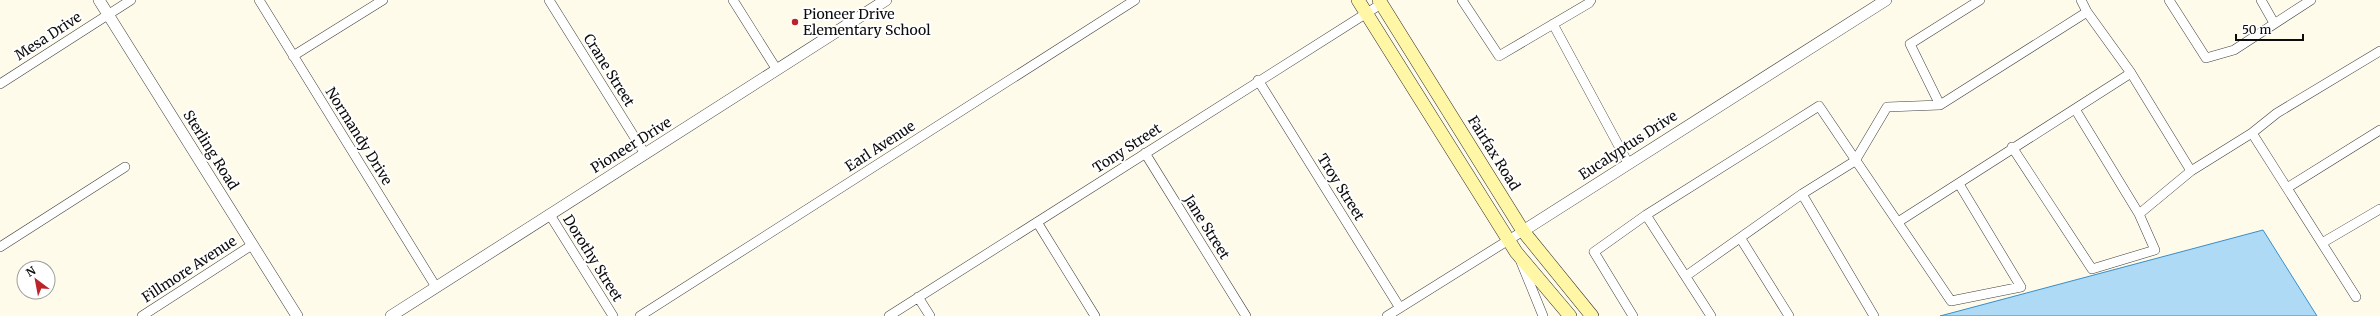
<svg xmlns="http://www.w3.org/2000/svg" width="2380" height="316" font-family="Merriweather,serif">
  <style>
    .water { fill: #afdaf6; stroke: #368ecd }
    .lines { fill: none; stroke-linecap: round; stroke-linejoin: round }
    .minor-casing { stroke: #3f3f3f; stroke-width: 10 }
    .tertiary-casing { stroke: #3f3f3f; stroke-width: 12 }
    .secondary-casing { stroke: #2e2e2e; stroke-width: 14 }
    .minor { stroke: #fff; stroke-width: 9 }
    .tertiary { stroke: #fff; stroke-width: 11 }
    .secondary { stroke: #fff7a5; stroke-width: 13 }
    .poi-dot { fill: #bb2429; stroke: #fff; stroke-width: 1.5 }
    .labels { text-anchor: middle; stroke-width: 4; stroke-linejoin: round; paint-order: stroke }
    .poi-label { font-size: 14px; fill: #0c0c0c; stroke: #fff; text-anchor: start }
    .street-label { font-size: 14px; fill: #0c0c0c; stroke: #fff }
  </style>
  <rect width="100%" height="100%" fill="#fffbea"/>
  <!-- water -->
  <path class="water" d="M2263 230 2317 316H1940Z"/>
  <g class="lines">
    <defs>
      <path id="minor" d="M259 0 436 287
        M549 0 645 154
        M733 0 777 70
        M1462 0 1499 56 1589 3 1591 0
        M2081 0 2087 12 2131 73 2191 171 2139 214
        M2169 0 2206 58 2234 50 2311 0
        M2261 0 2274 23
        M1553 24 1628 163
        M293 56 383 0
        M1258 80 1400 308
        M0 84 131 0
        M1940 105 1910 44 1980 0
        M2012 147 2092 269 2155 250 2139 214 2075 109
        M1145 153 1246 316
        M2191 171 2252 133
        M2287 188 2380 130
        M1802 194 1874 316
        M550 215 613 316
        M1646 215 1711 316
        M1037 222 1095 316
        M1898 222 2131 73
        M1741 239 1789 316
        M2322 243 2380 209
        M0 247 125 167
        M1521 262 1543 316
        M1686 276 1802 194 1855 161 1887 107 1940 105 2087 12
        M918 297 930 316
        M2356 297 2252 133 2277 113 2380 51
        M142 316 252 245
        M640 316 1135 0
        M889 316 1381 4
        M1387 316 1523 231
        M1633 316 1594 252 1646 215 1819 106 1951 301 2021 287 1959 184"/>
      <path id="tertiary" d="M99 0 297 316
        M1523 231 1886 0
        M391 316 886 0"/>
      <path id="secondary" d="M1358 0 1516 252 1570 316
        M1379 0 1523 231 1592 316"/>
    </defs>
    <!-- minor casing -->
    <use href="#minor" class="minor-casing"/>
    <!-- tertiary casing -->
    <use href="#tertiary" class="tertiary-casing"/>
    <!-- secondary casing -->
    <use href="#secondary" class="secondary-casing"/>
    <!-- minor -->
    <use href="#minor" class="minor"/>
    <!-- tertiary -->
    <use href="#tertiary" class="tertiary"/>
    <!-- secondary -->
    <use href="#secondary" class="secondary"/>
  </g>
  <!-- markers -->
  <circle class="poi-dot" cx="795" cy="22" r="4"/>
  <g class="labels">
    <!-- poi labels -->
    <g class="poi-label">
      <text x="803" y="19">Pioneer Drive<tspan x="803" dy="16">Elementary School</tspan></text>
    </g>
    <!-- street labels -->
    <g class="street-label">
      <text transform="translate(48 36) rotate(-33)" y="5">Mesa Drive</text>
      <text transform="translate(609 70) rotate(58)" y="5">Crane Street</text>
      <text transform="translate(359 136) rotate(58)" y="5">Normandy Drive</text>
      <text transform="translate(631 145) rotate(-32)" y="5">Pioneer Drive</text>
      <text transform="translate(1628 145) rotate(-33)" y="5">Eucalyptus Drive</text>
      <text transform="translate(880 146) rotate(-33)" y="5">Earl Avenue</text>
      <text transform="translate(1127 148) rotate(-33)" y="5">Tony Street</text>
      <text transform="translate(211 150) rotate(58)" y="5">Sterling Road</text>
      <text transform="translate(1494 153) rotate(58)" y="5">Fairfax Road</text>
      <text transform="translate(1341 187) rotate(58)" y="5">Troy Street</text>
      <text transform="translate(1207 227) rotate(58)" y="5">Jane Street</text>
      <text transform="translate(593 258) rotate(58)" y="5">Dorothy Street</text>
      <text transform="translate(189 269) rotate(-33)" y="5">Fillmore Avenue</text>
    </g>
  </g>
  <!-- north arrow -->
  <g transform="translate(36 280) rotate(328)"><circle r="19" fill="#ffffff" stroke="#9e9e9e"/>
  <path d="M0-3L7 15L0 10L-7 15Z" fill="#bb2429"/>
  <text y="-6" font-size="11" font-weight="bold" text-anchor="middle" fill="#0c0c0c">N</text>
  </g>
  <!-- scale -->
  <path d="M2236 34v6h67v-6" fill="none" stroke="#0c0c0c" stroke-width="2"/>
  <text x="2242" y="34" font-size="12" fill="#0c0c0c" stroke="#ffffff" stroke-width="3" paint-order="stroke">50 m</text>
</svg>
